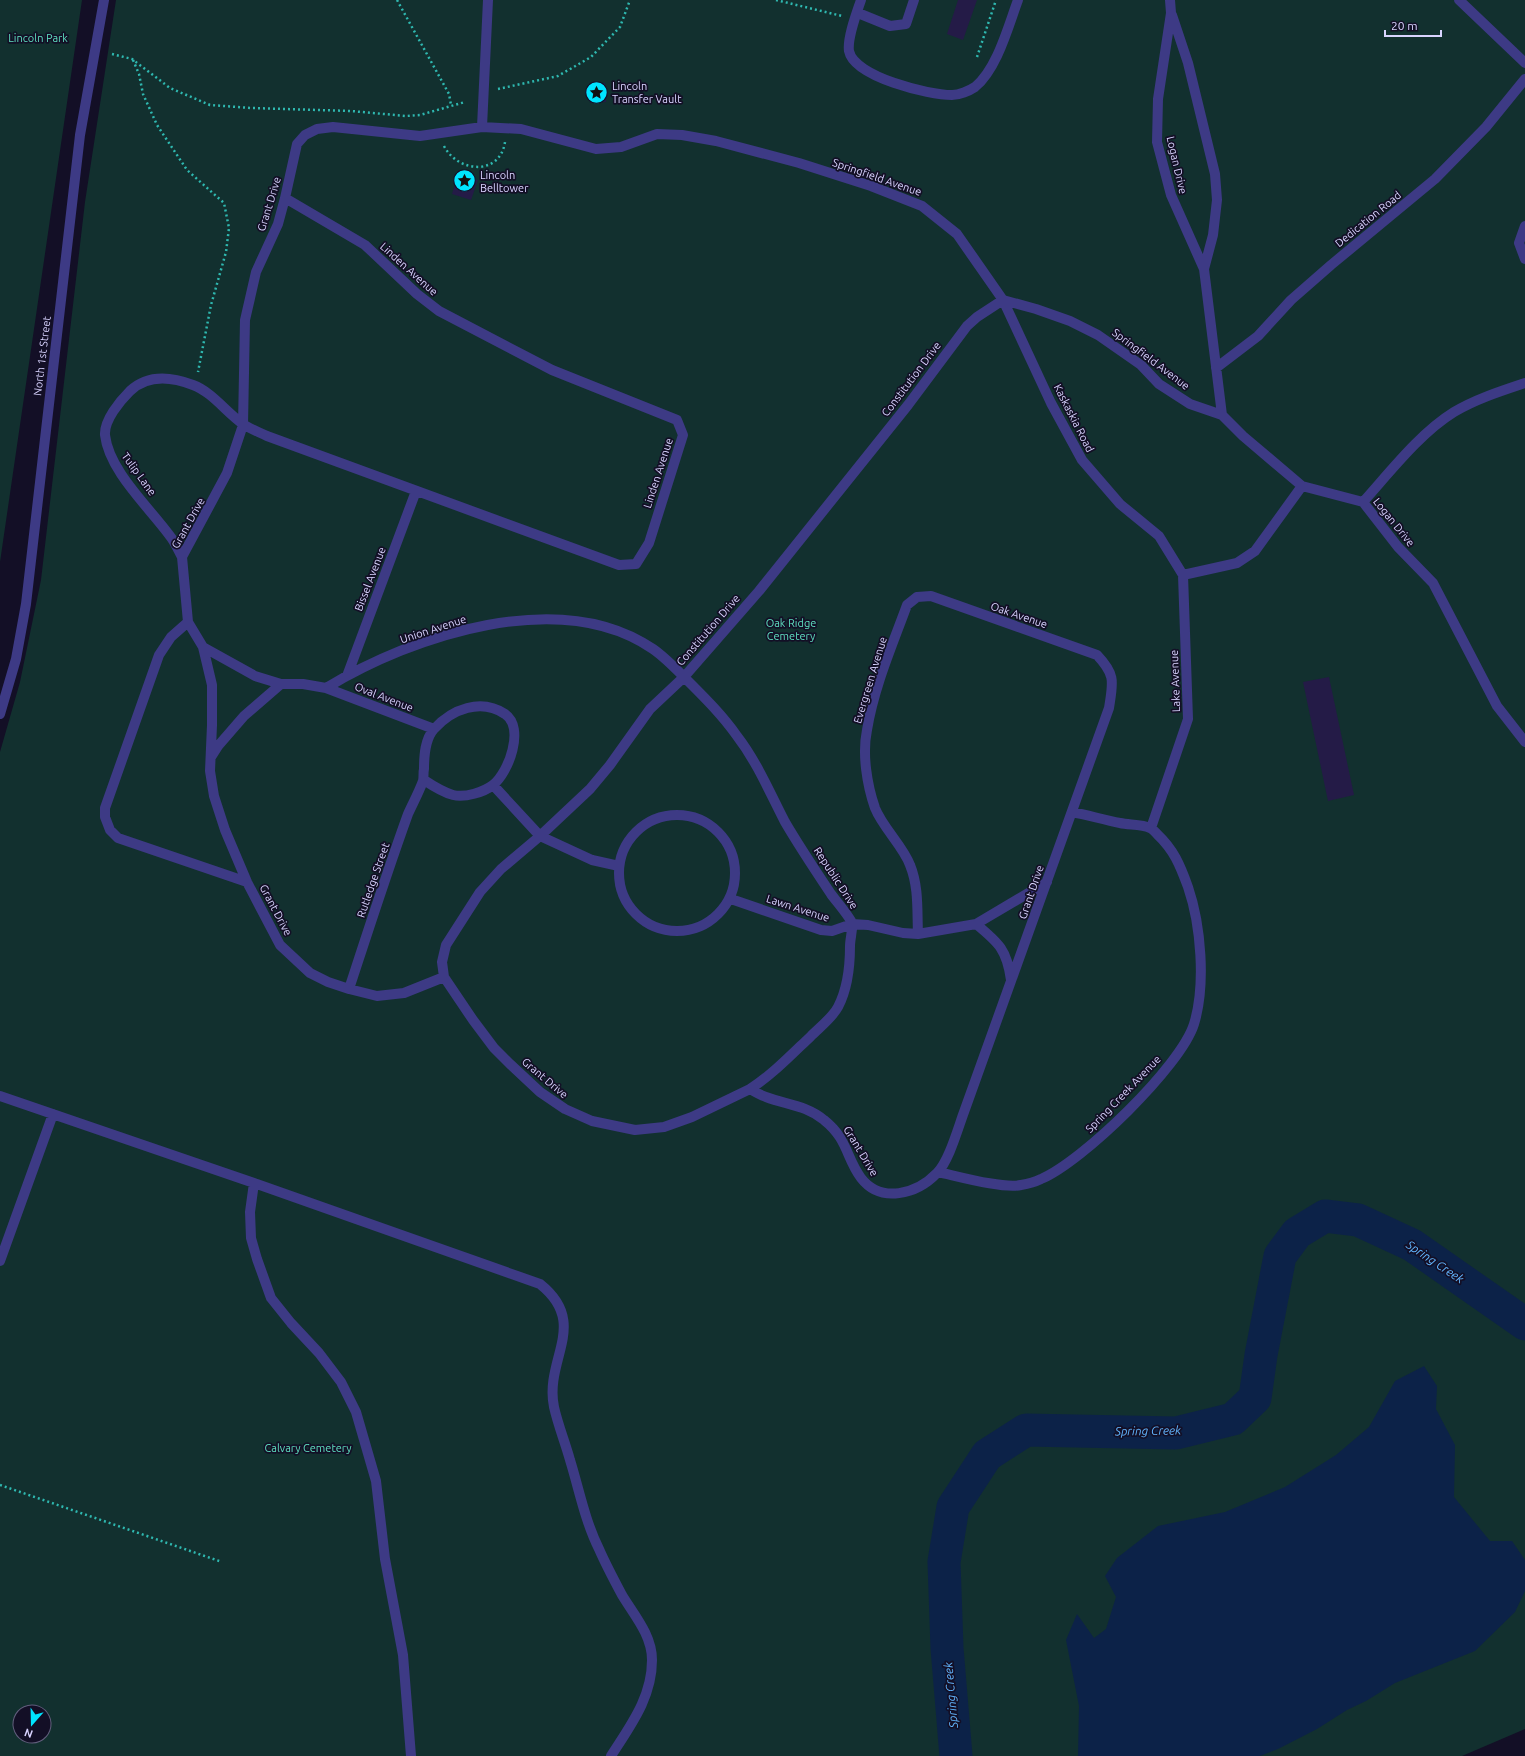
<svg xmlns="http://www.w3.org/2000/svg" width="1525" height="1756" font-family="Ubuntu,sans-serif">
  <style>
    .green { fill: #12302f; fill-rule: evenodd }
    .water { fill: #0c2248 }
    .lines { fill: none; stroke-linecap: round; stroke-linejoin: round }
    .river { stroke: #0c2248; stroke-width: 33 }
    .building { fill: #241b47 }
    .path { stroke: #2fb8b0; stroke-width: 2.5; stroke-dasharray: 2 3; stroke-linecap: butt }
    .service { stroke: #3d3a85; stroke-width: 10 }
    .minor { stroke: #3d3a85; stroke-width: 10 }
    .labels { text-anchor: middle; stroke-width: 3.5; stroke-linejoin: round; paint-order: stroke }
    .park-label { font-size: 11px; fill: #5fe0c0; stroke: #130f26 }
    .poi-label { font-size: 11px; fill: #d9d4ff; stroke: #130f26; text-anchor: start }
    .street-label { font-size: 11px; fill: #d9d4ff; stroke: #130f26 }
    .water-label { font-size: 12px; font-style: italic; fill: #62b6ff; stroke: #130f26 }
  </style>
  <rect width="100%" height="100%" fill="#130f26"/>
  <!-- green -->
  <path class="green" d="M0 0H82L0 562Z
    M116 0H1525V1729L1462 1756H0V752L20 682 41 580 85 202ZM20 1712H44V1736H20Z"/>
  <!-- water -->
  <path class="water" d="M1424 1366 1437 1386 1436 1409 1455 1445 1454 1497 1490 1541H1512L1525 1560V1591L1515 1612 1475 1651 1395 1683 1366 1701 1347 1710 1317 1729 1278 1749 1260 1756H1078L1079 1706 1066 1640 1077 1614 1094 1638 1106 1629 1116 1597 1105 1576 1117 1558 1158 1526 1225 1512 1285 1487 1336 1455 1369 1427 1395 1381Z"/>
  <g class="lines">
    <!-- river -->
    <path class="river" d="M956 1756 947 1648 944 1562 953 1507 987 1455 1026 1430 1176 1433 1233 1419 1255 1398 1261 1355 1280 1256 1297 1233 1325 1216 1358 1220 1412 1245 1525 1324"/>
  </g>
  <!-- building -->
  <path class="building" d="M958 0H977L963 40 947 34Z
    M605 83 606 102 590 103 589 84Z
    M458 174 478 180 471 200 452 194Z
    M1329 677 1354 795 1328 801 1303 682Z"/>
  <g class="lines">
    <!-- path -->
    <path class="path" d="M397 0 449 94 451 105
      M776 0 842 16
      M112 54 132 59 170 88 210 105 251 108 351 111 406 116 420 115 465 102
      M977 57 996 0
      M133 60 139 74 143 94 157 125 187 170 224 203 229 228 226 252 211 305 198 372
      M498 89 558 76 591 57 620 27 630 0
      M444 146C458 173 500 176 505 142
      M0 1485 222 1562"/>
    <!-- service -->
    <path class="service" d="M861 0C857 12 847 38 849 51 854 77 929 95 952 95 959 95 969 91 975 87 997 69 1008 27 1018 0
      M1170 0 1171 13 1158 99 1157 142 1171 195 1204 269 1222 415 1243 436 1302 486 1363 502 1398 547 1433 583 1497 706 1525 742
      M1459 0 1525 63
      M858 13 890 26 906 24 914 0
      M1172 15 1188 63 1215 174 1217 200 1213 235 1204 269
      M482 127 488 0
      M1525 226 1519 243 1525 259
      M1216 368 1258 336 1291 300 1331 265 1435 179 1486 127 1525 79
      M1363 502C1390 472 1420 433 1454 412 1476 399 1501 391 1525 383
      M182 557C178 550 175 542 170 536 149 507 109 471 105 435 104 420 120 401 130 391 148 374 172 377 193 385 212 392 226 412 243 424 250 429 259 432 267 436L619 565 636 564 649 543 683 435 677 420 552 370 439 311 417 294 365 245 285 198
      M188 622 171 637 159 655 105 808V817L110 830 118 838 247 882
      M203 647 255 676 281 684
      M347 676 416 491
      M326 688 434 729
      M211 757 218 746 244 716 281 684H303L326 688C413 635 561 586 653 649 666 658 678 671 689 682 706 699 723 716 737 736 757 762 770 793 785 822 799 846 815 870 831 894 836 901 849 916 852 923 853 929 850 939 850 946 850 966 848 988 838 1007 832 1018 820 1027 811 1036 791 1055 773 1074 750 1089
      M493 785 540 836 592 860 619 866
      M619 873a58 58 0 1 1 116 0a58 58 0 1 1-116 0Z
      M1151 828 1188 719 1183 575
      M731 899 821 930 832 931 852 924 868 925 903 933 918 934 976 924 1047 882
      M976 924C999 943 1007 950 1011 980
      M918 934C917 911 919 887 910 865 903 846 883 828 875 808 867 785 862 754 867 730 874 687 892 646 907 605L917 597 931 596 1097 655C1116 675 1113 682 1109 708L964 1112C958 1128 949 1161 937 1173 917 1194 881 1204 861 1178 846 1158 848 1139 824 1120 806 1105 787 1105 766 1097 760 1095 755 1092 750 1089L692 1117 664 1127 635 1130 592 1121 565 1109 540 1092 510 1064 494 1048 473 1020 444 977 442 962 446 945 480 892 501 869 540 836 590 789 610 765 650 709 684 677 759 591 908 405 967 326 977 317 1003 300 1051 403 1082 460 1120 504 1159 536 1183 575 1237 563 1255 551 1302 486
      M444 977 404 993 377 996 349 989 328 982 310 973 280 945 247 882 225 830 214 796 210 771 212 725V685L203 647 188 622 182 557 227 473 243 425 245 320 256 272 278 224 285 198 297 144 305 135 317 129 333 127 420 136 482 127 521 129 596 149 621 147 657 134 682 135 716 141 799 163 871 186 922 206 957 234 1003 300 1036 309 1070 321 1098 335 1141 365 1159 384 1190 404 1222 415
      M349 989C368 931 387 872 408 814 413 803 419 792 423 781 424 777 423 773 424 769 424 755 425 739 434 729 452 709 481 698 505 714 525 728 509 772 493 785 484 792 465 798 453 795 442 792 433 786 424 780
      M0 1096 254 1183 540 1284C590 1324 544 1359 554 1407 558 1425 565 1442 570 1460 579 1489 585 1521 599 1549 606 1565 614 1580 622 1595 634 1615 652 1635 652 1660 652 1698 630 1726 611 1756
      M938 1172C957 1176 1003 1189 1021 1185 1027 1184 1035 1182 1041 1179 1082 1162 1181 1066 1194 1024 1206 985 1201 925 1188 887 1180 865 1174 850 1157 834 1155 832 1153 829 1150 828 1142 824 1129 825 1120 823 1104 820 1088 815 1072 812
      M254 1183 250 1212 251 1238 257 1259 271 1298 291 1323 319 1353 341 1382 356 1412 376 1481 385 1559 403 1655 411 1756
      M0 1261 53 1114"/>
    <!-- minor -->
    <path class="minor" d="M0 714 16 659 26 604 80 135 104 0"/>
  </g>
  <!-- icons -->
  <defs>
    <symbol id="sight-disc" viewBox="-11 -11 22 22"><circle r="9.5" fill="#00e5ff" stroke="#130f26"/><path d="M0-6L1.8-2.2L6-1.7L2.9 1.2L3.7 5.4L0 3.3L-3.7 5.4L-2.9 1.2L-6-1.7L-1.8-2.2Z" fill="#111"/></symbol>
  </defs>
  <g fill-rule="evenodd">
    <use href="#sight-disc" x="584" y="80" width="25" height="25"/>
    <use href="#sight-disc" x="452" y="168" width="25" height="25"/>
  </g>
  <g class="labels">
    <!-- park labels -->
    <g class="park-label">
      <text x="38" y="42">Lincoln Park</text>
      <text x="791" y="627">Oak Ridge<tspan x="791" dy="13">Cemetery</tspan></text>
      <text x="308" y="1452">Calvary Cemetery</text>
    </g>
    <!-- poi labels -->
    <g class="poi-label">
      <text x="612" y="90">Lincoln<tspan x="612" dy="13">Transfer Vault</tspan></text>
      <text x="480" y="179">Lincoln<tspan x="480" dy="13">Belltower</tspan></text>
    </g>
    <!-- street labels -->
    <g class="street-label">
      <text transform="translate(1177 165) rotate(77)" y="4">Logan Drive</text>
      <text transform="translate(877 177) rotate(19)" y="4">Springfield Avenue</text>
      <text transform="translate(269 204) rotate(-73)" y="4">Grant Drive</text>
      <text transform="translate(1368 219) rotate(-39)" y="4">Dedication Road</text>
      <text transform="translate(409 269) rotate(42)" y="4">Linden Avenue</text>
      <text transform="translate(42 356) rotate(-83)" y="4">North 1st Street</text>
      <text transform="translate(1151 359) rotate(37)" y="4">Springfield Avenue</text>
      <text transform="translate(911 379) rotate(-53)" y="4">Constitution Drive</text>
      <text transform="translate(1074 418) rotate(63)" y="4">Kaskaskia Road</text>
      <text transform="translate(658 473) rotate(-72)" y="4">Linden Avenue</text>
      <text transform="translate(139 474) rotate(54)" y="4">Tulip Lane</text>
      <text transform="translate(1394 522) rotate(51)" y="4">Logan Drive</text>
      <text transform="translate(188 523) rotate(-61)" y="4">Grant Drive</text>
      <text transform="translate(370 579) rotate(-69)" y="4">Bissel Avenue</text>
      <text transform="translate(1019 615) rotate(19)" y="4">Oak Avenue</text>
      <text transform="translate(433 629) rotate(-18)" y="4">Union Avenue</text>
      <text transform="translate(708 630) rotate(-49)" y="4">Constitution Drive</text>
      <text transform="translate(870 680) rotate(-73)" y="4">Evergreen Avenue</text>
      <text transform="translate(1175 681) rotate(-92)" y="4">Lake Avenue</text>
      <text transform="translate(384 697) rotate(21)" y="4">Oval Avenue</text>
      <text transform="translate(836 878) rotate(57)" y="4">Republic Drive</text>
      <text transform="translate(373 880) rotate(-71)" y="4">Rutledge Street</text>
      <text transform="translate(1031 892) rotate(-71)" y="4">Grant Drive</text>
      <text transform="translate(798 908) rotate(18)" y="4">Lawn Avenue</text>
      <text transform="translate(276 910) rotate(62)" y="4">Grant Drive</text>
      <text transform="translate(545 1078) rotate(40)" y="4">Grant Drive</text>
      <text transform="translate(1123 1094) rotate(-46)" y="4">Spring Creek Avenue</text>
      <text transform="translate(861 1151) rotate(59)" y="4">Grant Drive</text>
    </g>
    <!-- water labels -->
    <g class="water-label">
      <text transform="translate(1435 1262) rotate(34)" y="4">Spring Creek</text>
      <text transform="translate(1148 1431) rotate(-1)" y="4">Spring Creek</text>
      <text transform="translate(951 1695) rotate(-95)" y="4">Spring Creek</text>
    </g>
  </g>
  <!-- north arrow -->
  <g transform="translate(32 1724) rotate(200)"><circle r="19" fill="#130f26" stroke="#625e7d"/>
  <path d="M0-3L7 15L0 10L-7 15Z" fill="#00e5ff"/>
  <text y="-6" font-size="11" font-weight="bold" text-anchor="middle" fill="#d9d4ff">N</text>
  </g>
  <!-- scale -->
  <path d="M1385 30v6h56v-6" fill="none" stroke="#d9d4ff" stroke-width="2"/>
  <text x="1391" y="30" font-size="12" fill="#d9d4ff" stroke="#130f26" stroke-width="3" paint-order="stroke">20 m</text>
</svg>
